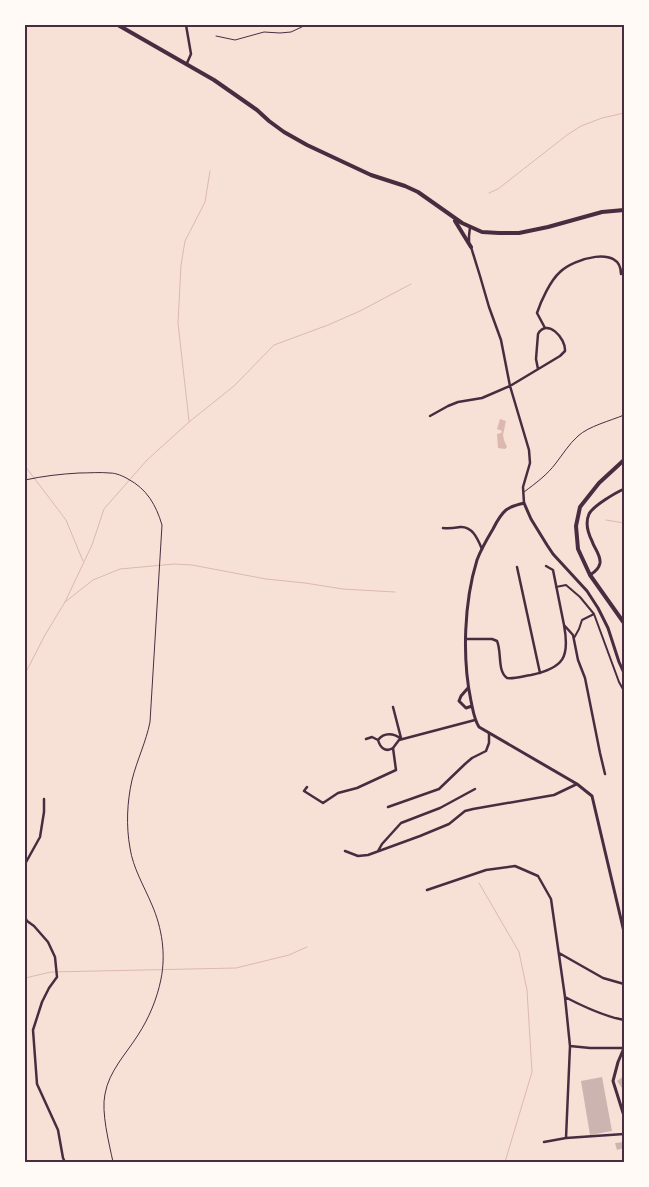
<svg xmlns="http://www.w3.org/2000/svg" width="649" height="1187" font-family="'Golos Text',sans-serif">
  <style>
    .water { fill: #dcb8b0 }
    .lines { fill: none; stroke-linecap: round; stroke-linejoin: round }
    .stream { stroke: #dcb8b0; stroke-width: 1 }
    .building { fill: #ccb4b1 }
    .path { stroke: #4a2c40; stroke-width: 1 }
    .service { stroke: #4a2c40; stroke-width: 1 }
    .pedestrian { stroke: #4a2c40; stroke-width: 2 }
    .minor { stroke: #4a2c40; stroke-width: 2.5 }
    .tertiary { stroke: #4a2c40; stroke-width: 3 }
    .secondary { stroke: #4a2c40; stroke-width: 3 }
    .primary { stroke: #4a2c40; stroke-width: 4 }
    .neatline { fill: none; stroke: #4a2c40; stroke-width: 2 }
  </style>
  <rect width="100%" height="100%" fill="#f7e1d7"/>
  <!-- water -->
  <path class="water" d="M500 419 506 421 503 435 504 440 507 447 505 449 498 448 497 434 501 433 502 431 497 429Z"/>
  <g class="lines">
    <!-- stream -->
    <path class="stream" d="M489 193 498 189 567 135 581 126 602 118 624 113
      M189 421 178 323 181 265 185 241 205 202 210 171
      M25 466 66 520 83 561
      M606 520 624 523
      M65 602 92 545 104 509 147 460 189 422 234 386 274 345 328 325 360 311 411 284
      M25 674 45 635 65 602 93 580 120 569 174 564 192 565 266 579 305 583 343 589 395 592
      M479 883 519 952 527 990 532 1072 505 1162
      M25 978 51 972 236 968 289 955 307 947"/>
  </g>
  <!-- building -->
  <path class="building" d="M624 1076V1091L617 1081Z
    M602 1077 612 1131 590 1135 581 1081Z
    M624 1142V1148L617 1150 615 1143Z"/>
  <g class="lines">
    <!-- path -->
    <path class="path" d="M216 36 235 40 264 32 280 33 291 32 306 25"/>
    <!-- service -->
    <path class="service" d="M25 480C43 476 61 474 79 473 89 473 100 472 110 473 116 473 123 476 128 479 147 489 156 505 162 525L150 722C146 742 137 760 132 780 127 802 126 826 130 848 133 868 144 886 152 905 162 928 166 954 161 979 157 999 149 1018 138 1035 126 1054 109 1071 105 1094 101 1112 109 1143 113 1162
      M524 492C536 483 547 475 556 463 563 454 569 444 578 436 589 426 610 421 624 415"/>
    <!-- pedestrian -->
    <path class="pedestrian" d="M556 587 566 585 580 597 594 614 582 620 579 629 574 638
      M594 614 619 682 624 691"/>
    <!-- minor -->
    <path class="minor" d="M186 25 191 54 187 63
      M469 242V236L470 227
      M471 247 480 276 489 307 501 340 510 386 529 450 530 463 523 487 524 503
      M545 328 537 313C541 301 550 281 560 272 573 259 621 244 621 274
      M430 416 448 406 458 402 482 398 510 386 560 356 565 351C566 338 547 318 538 334L536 359 538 369
      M443 528C449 529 454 528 460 527 473 526 478 540 482 549
      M546 566 553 570 564 625
      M517 567 540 673
      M466 639H492L497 641C502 652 497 671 507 678 515 679 523 676 531 675 564 668 570 657 564 625L573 635 578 660 585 678 600 753 605 774
      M393 707 401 738
      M366 739 372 737 378 740
      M393 748C385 753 380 747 378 740 384 732 394 733 401 739
      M307 787 304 791 323 803 338 793 357 788 396 770 393 748 399 740 475 720
      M388 807 439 789 465 764 472 758 486 751 489 743V733
      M345 851 358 856 368 855 420 836 449 824 465 811 473 809 554 795 577 784
      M378 851 382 844 401 823 440 808 475 789
      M25 864 40 837 44 812V799
      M427 890 486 870 515 866 538 876 551 899 565 997 570 1046 566 1138
      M25 917 27 921 34 926 48 942 55 957 57 977 49 988 42 1002 33 1030 37 1084 58 1130 63 1158 65 1162
      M559 953 603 978 624 984
      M565 997C584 1007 603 1016 624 1020
      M570 1046 590 1048H624
      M544 1142 566 1138 624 1134"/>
    <!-- tertiary -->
    <path class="tertiary" d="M624 673 619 662 608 628 598 608 587 591 553 554 547 545 531 519 524 503C517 505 511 506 506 510 500 515 496 523 493 529 487 539 481 549 477 560 464 602 462 658 471 701 473 710 474 719 479 727L577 784 592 796 624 932
      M468 688 461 696 459 701 466 708 472 706
      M624 1048 618 1062 613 1081 624 1116"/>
    <!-- secondary -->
    <path class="secondary" d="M590 575C595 572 599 569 600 563 601 555 594 548 592 541 588 533 585 523 589 514 593 506 615 493 624 489"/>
    <!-- primary -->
    <path class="primary" d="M118 25 214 80 257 110 269 121 284 132 307 145 371 175 405 186 418 192 462 223 482 232 499 233H519L548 227 602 212 624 210
      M455 221 471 247
      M624 460 599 483 580 507 576 526 578 549 590 575 624 623"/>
  </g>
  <!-- border -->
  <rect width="649" height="1187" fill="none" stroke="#fffaf5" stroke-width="52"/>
  <rect x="26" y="26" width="597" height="1135" class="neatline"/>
</svg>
